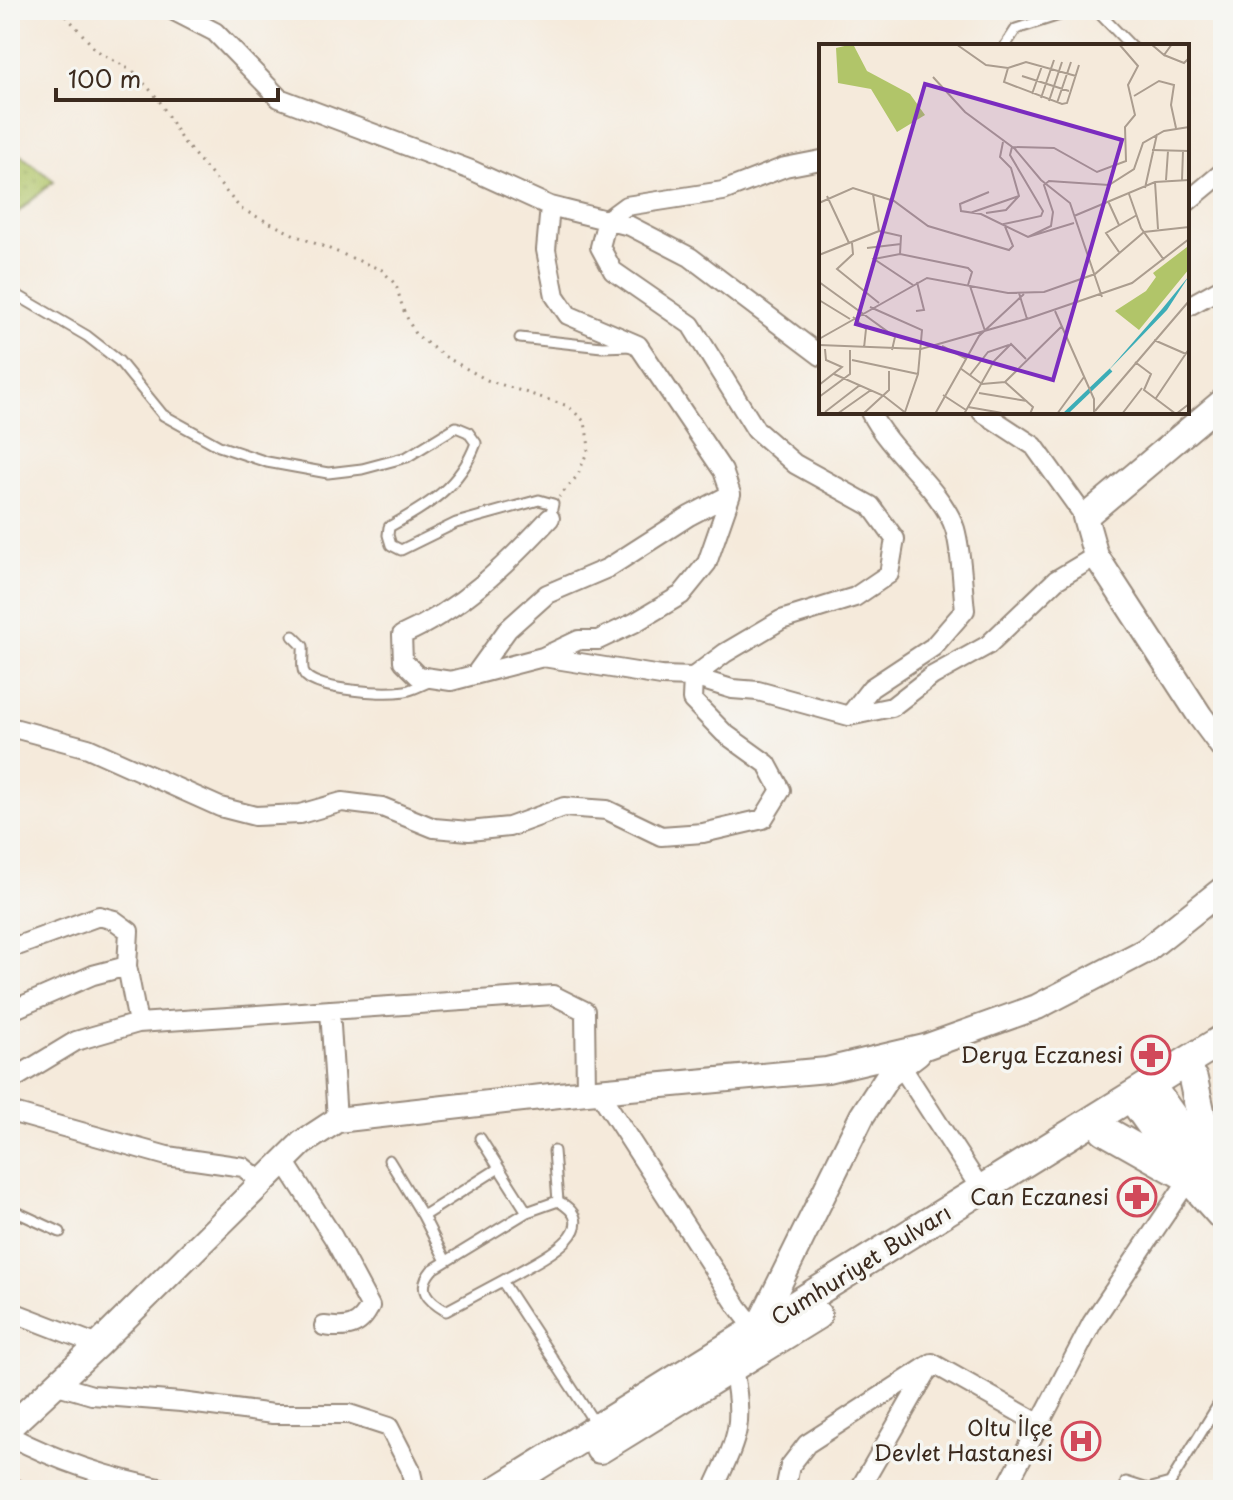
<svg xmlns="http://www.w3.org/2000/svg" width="1233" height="1500" font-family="'Playpen Sans',sans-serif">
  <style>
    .park { fill: url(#park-dots); stroke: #767844; stroke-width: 2 }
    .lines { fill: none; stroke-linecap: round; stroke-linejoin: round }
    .lane-casing { stroke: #988a7c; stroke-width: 13 }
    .street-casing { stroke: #988a7c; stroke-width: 22 }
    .secondary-casing { stroke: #988a7c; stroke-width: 28 }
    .primary-casing { stroke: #988a7c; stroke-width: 32 }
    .path { stroke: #988a7c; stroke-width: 3; stroke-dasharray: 2 6; stroke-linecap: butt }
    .lane { stroke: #fff; stroke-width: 9 }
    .street { stroke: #fff; stroke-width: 18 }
    .secondary { stroke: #fff; stroke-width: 24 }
    .primary { stroke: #fff; stroke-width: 28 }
    .labels { text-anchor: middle; stroke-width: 7; stroke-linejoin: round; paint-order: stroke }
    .poi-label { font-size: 22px; fill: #3b2a1e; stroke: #f6f6f2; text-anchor: end }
    .street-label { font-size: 22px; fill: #3b2a1e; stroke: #f6f6f2 }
    .inset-river { fill: none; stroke: #3cadb7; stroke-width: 4 }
    .inset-road { fill: none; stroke: #ab9d8f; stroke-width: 2 }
    .view { fill: #7b2cbf; fill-opacity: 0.15; stroke: #7b2cbf; stroke-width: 4 }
    .inset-edge { fill: none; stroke: #3b2a1e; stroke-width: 4 }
  </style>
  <defs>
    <pattern id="park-dots" width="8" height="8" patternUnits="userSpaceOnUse" patternTransform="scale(2)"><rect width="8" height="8" fill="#b1c569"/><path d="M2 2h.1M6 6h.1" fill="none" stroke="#99a95b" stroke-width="1.8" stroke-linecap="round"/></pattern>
  </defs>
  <rect width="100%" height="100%" fill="#f6f6f2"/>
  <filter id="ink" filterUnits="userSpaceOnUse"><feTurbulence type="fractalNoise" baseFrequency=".0125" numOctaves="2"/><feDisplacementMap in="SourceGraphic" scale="16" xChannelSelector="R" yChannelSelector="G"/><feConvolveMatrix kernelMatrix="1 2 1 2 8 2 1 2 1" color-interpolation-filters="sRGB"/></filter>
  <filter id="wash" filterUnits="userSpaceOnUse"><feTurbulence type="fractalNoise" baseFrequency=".006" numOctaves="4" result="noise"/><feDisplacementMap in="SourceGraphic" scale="32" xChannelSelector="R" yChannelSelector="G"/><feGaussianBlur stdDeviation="1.8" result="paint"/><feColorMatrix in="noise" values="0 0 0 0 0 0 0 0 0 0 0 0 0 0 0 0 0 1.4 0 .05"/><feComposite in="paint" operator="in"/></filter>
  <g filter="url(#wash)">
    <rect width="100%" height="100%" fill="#f5eadb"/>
    <!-- park -->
    <path class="park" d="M10 147 54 181 10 219Z"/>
  </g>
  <g filter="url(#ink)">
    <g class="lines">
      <defs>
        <path id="lane" d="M1096 10 1131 46
          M1005 46 1016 29 1075 10
          M10 291 87 336 119 361 163 415 219 446 267 462 328 473 362 469 407 457 456 427 468 432 476 443C460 487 428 505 389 527L388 535 391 545 401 550 456 523 539 500 553 504 550 518
          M520 338 602 347 632 346
          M293 636 303 646C304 655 300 670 306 676 322 691 385 694 405 691 413 690 421 685 429 682
          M480 1138 527 1212
          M554 1151 558 1201
          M389 1160 423 1216 446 1261
          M10 1209 60 1232
          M423 1216 499 1168
          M502 1281C528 1265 612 1231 558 1201L527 1212 432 1270C416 1289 427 1300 446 1311L502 1281 596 1425
          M1126 1482 1148 1489 1170 1483 1223 1397"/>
        <path id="street" d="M172 10 215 32 279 98 471 170 550 206 630 226 690 257 821 356
          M1187 202 1223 172
          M1187 307 1223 287
          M982 412 1034 446 1085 517
          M550 518C506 565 462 609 402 635L403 661 418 676 451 681 543 657 661 676 693 677 732 689 758 691 849 716 892 707 932 676 988 645 1056 580 1096 556
          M543 657 579 640H598L634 623 681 595 707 563 731 494 723 471 638 345 568 315 555 296 546 250 550 206
          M477 672 508 629 547 594 608 568 689 516 731 494
          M849 716 871 688 933 647 965 610C962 584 962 554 955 529 943 490 890 453 870 412
          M10 727 88 748 220 807 255 816 300 814 342 802 382 807 434 828 469 831 509 827 564 807 607 810 661 836 703 833 763 819 781 790 767 764 724 733 692 700 693 677 725 653 781 620 855 597 889 574 895 539 871 506 795 464 756 430 691 325 613 271 600 247 607 220 626 206 723 191 785 167 821 160
          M10 946 20 945 99 916 114 920 129 931 127 966 138 1023
          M330 1010 337 1120
          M10 1011 93 975 127 966
          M892 1057 901 1066 982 1191
          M10 1081 76 1041 138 1023 553 995 585 1011 586 1092
          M599 1092 738 1307 756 1330
          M10 1112 167 1156 243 1167 262 1182
          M284 1161 333 1237 370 1306C360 1328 346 1329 324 1326
          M10 1311 98 1345
          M54 1384 92 1395 181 1402 273 1414H349L389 1427 410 1468 415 1490
          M10 1436C61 1463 113 1479 169 1490
          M10 1486 18 1490
          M534 1488 540 1490
          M713 1490C737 1438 745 1427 733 1369
          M785 1490 790 1466 807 1444 929 1365
          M859 1490 932 1363 1040 1424
          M1005 1490 1092 1323 1189 1179"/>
        <path id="secondary" d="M1223 401 1085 517 1096 556 1200 716 1223 747
          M755 1333 862 1116 888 1076 918 1053
          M10 1427 98 1345 302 1143 337 1120 586 1092 827 1070 925 1047 1037 1007 1145 951 1223 889"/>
        <path id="primary" d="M1193 1079 1212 1165
          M1150 1085 1223 1187
          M1131 1097 1189 1179 1223 1217
          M1104 1130 1182 1174
          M600 1449 817 1315
          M498 1490 1223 1039"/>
      </defs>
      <!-- lane casing -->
      <use href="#lane" class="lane-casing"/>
      <!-- street casing -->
      <use href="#street" class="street-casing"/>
      <!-- secondary casing -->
      <use href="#secondary" class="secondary-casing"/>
      <!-- primary casing -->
      <use href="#primary" class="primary-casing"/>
      <!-- path -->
      <path class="path" d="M61 10 96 50 134 72 159 100 181 139 241 209 297 236 382 270 396 285 403 309 415 334 444 356 487 380 568 406 585 422 589 447 578 475 559 497"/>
      <!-- lane -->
      <use href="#lane" class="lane"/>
      <!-- street -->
      <use href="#street" class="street"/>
      <!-- secondary -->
      <use href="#secondary" class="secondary"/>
      <!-- primary -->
      <use href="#primary" class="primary"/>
    </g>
  </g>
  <!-- icons -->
  <defs>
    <symbol id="pharmacy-ring" viewBox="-11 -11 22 22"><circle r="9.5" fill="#f6f6f2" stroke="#d1495b" stroke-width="1.5"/><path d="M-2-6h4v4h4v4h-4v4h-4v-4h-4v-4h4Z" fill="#d1495b"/></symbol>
    <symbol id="hospital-ring" viewBox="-11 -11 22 22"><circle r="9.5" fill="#f6f6f2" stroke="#d1495b" stroke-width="1.5"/><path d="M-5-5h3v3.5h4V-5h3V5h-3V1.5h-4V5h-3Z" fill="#d1495b"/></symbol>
  </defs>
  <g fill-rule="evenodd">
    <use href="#pharmacy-ring" x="1129" y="1033" width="44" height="44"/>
    <use href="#pharmacy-ring" x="1115" y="1175" width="44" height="44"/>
    <use href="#hospital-ring" x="1059" y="1419" width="44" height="44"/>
  </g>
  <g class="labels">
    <!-- poi labels -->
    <g class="poi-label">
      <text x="1123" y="1063">Derya Eczanesi</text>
      <text x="1109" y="1205">Can Eczanesi</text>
      <text x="1053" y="1436">Oltu İlçe<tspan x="1053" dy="25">Devlet Hastanesi</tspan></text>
    </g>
    <!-- street labels -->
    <g class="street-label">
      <text transform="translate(861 1265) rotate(-32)" y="8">Cumhuriyet Bulvarı</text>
    </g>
  </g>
  <!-- overview -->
  <g transform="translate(819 44)">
    <rect width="370" height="370" fill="#f5eadb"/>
    <path d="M34 0 48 27 91 50 106 71 78 88 52 45 19 39 17 4ZM368 203 370 225 320 286 296 267 327 247 337 233 334 229Z" fill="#b1c569"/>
    <path d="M370 232 348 266 288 328 343 265Z" fill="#3cadb7"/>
    <path class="inset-river" d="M246 370 292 326"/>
    <path class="inset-road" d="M137 0 167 21 189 24 207 18 257 32M332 0 345 11 353 0M345 11 365 19 370 14M189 24 185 38 243 60 248 59 260 21M203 32 250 47M114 33 146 68 196 105 222 136 251 159 283 253M213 50 223 22M315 52 340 37 355 41 352 61 357 84M222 54 235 16M230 57 243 18M238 59 252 18M333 106 370 107M347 136 349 107M363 136 364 107M336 138 339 185M326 144 338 90M170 148 141 160 142 167 162 170 209 193 255 179M310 150 322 184 345 216M8 152 30 199M289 157 300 181M0 159 34 144 75 157 109 182 190 206 194 202 185 180 222 172 224 167 191 111 193 103 235 104 278 128 307 117 306 83 316 71 309 41 319 22 300 0M151 169 200 152M167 169 187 166 200 152 192 124 181 113 184 98M255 172 336 138 370 136M60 187 82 192 81 210M209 193 232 182 234 168 225 141 230 137 290 141 315 125 324 99 345 87 370 83M33 199 34 210 18 225 60 259M48 204 82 200M300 208 287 189 318 171M0 211 60 187 54 150M0 238 76 293 73 306M94 241 55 215 81 210 149 224 153 228 149 241M151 242 166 287M200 249 208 275M0 256 31 275M51 263 103 286 99 330 86 368M97 267 105 266 98 238M236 267 275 355V370M34 273 47 285 45 304M0 295 108 234 189 249 225 248 276 230 325 188 370 183M335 296 367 310M0 301 102 305 211 274 313 239 370 195M123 302 148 315M33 316 99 330M316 318 332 330 325 346 357 370 370 360M141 324 163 340 186 338 242 283M15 330 65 352 88 370M151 331 169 308 190 301M186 338 214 363 211 370M0 341 23 323 7 316 6 305M160 349 208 357M124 351 147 366M0 353 31 330V306M337 354 370 305M149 363 189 370M276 367 370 257M6 368 41 341M18 370 52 346M44 370 70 346V327M116 370 160 292 205 250M145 370 175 317 192 300 207 315M238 370 265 333M303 370 323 344"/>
    <path class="view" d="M106 40 303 96 234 336 37 280Z"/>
    <rect width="370" height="370" class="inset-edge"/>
  </g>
  <!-- margin -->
  <rect width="1233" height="1500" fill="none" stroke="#f6f6f2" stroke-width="40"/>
  <!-- scale -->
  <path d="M56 88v12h222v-12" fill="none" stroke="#3b2a1e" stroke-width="4"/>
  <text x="68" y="88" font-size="24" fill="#3b2a1e" stroke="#f6f6f2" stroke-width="6" paint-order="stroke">100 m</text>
</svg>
